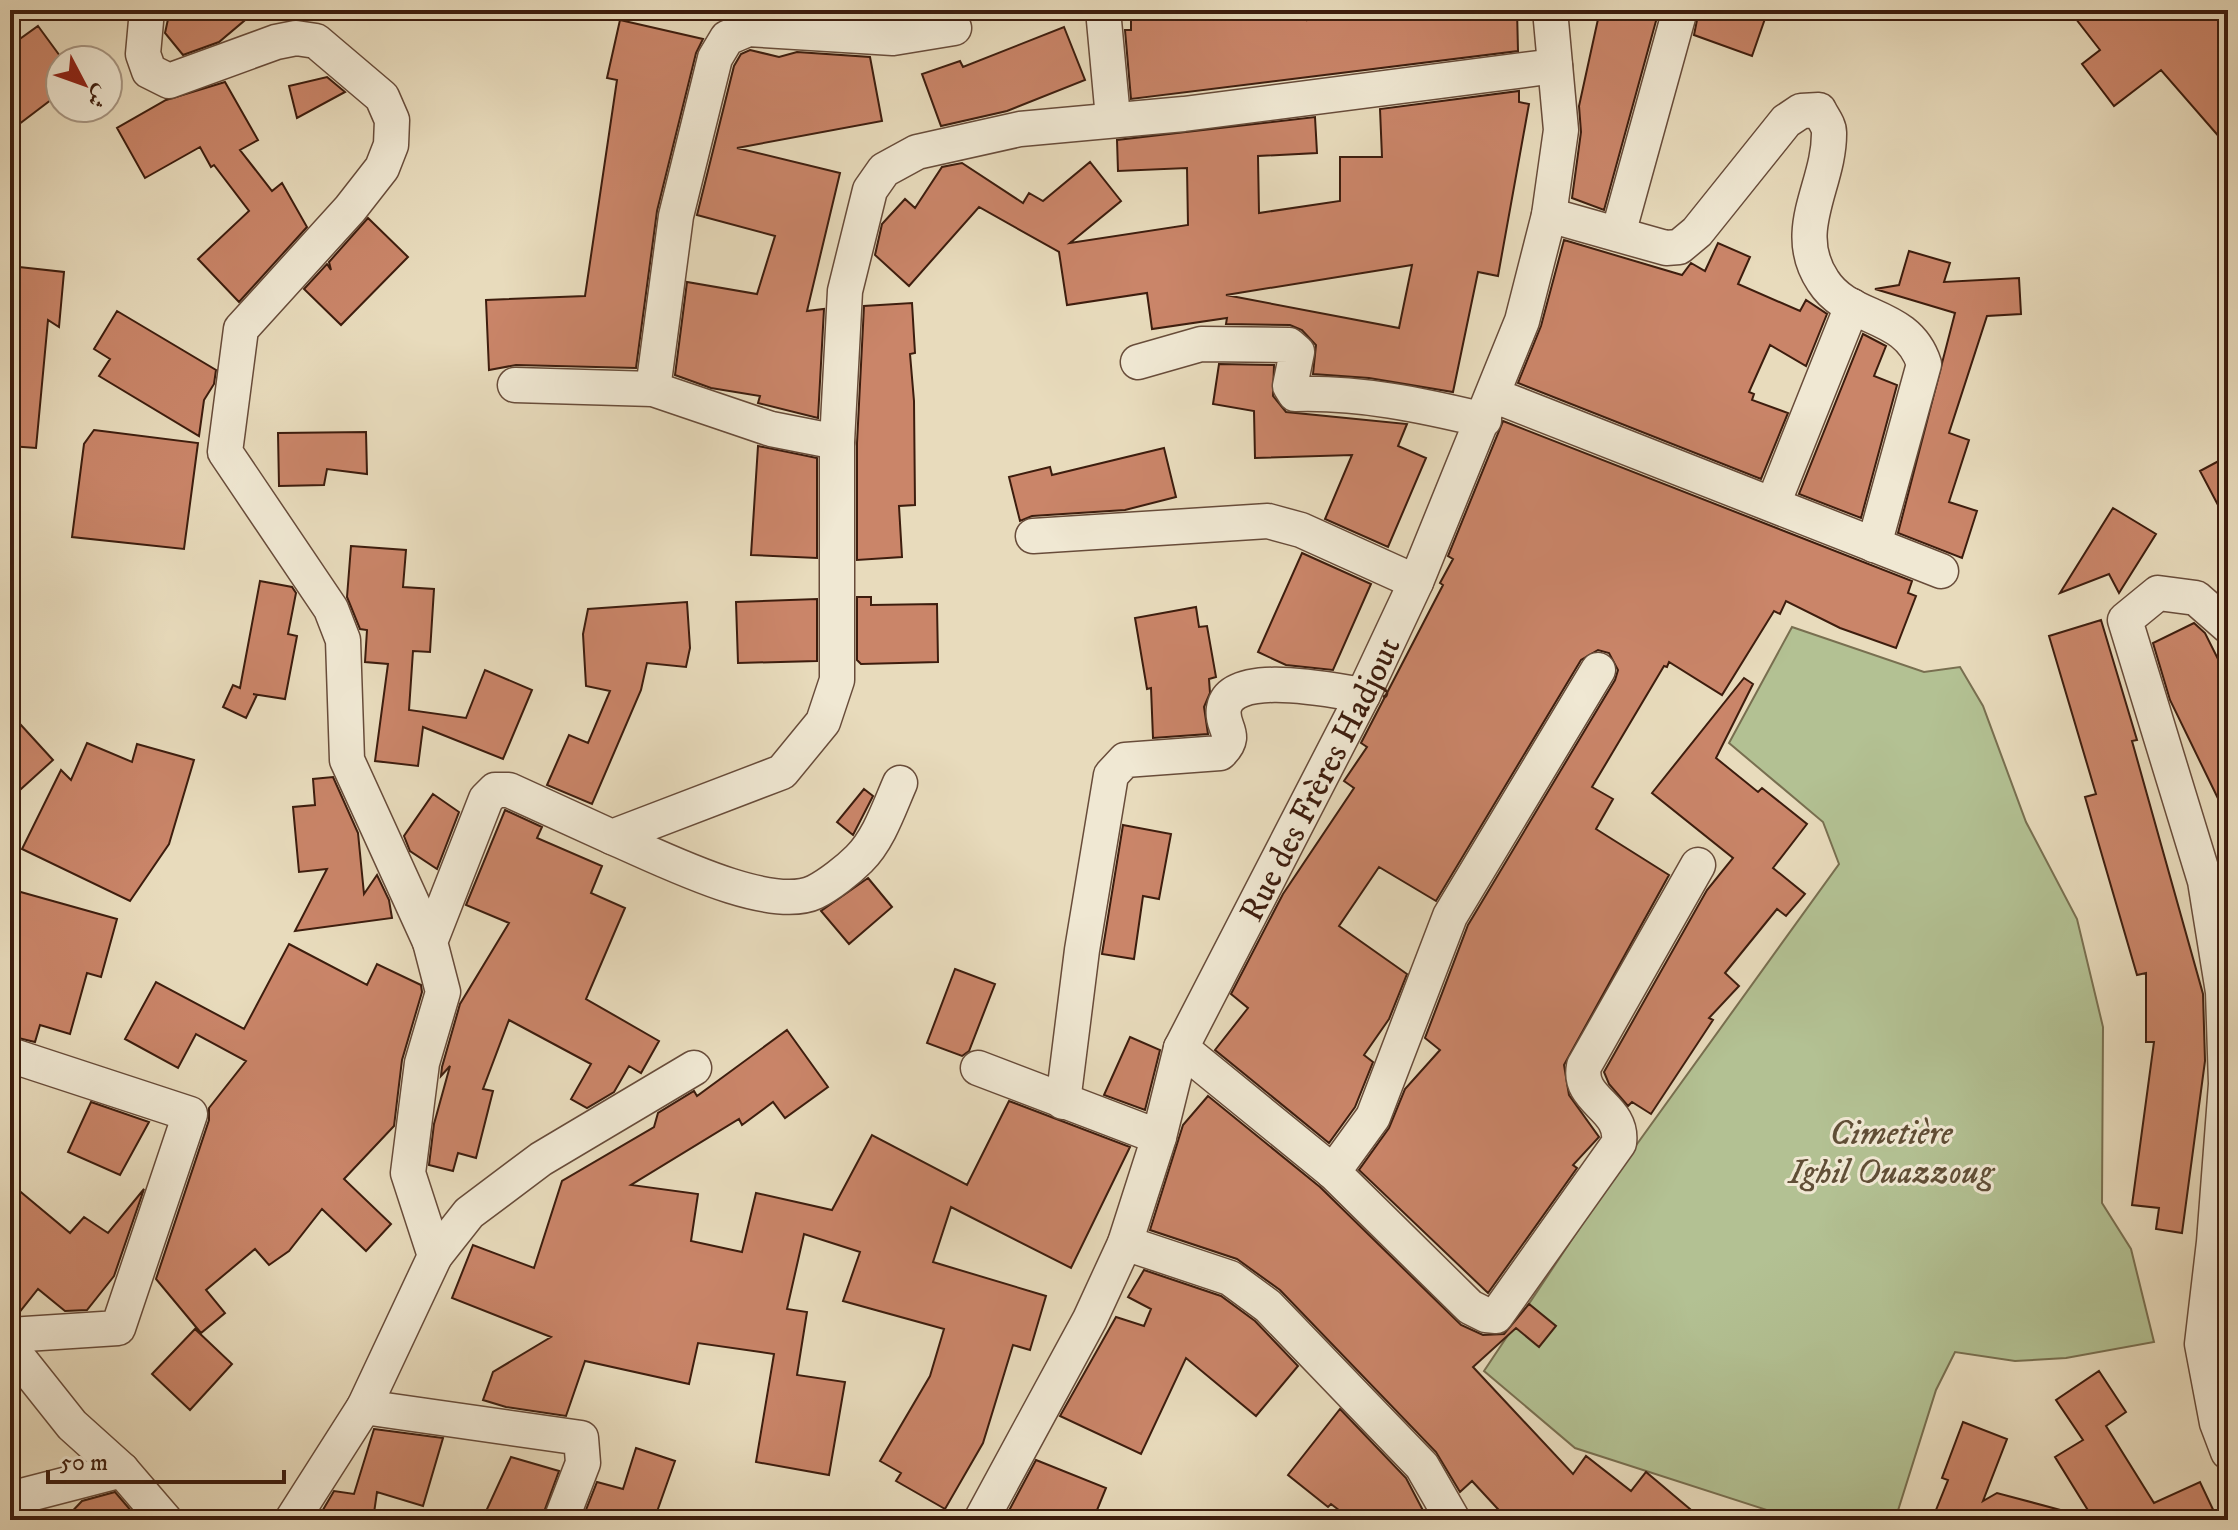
<svg xmlns="http://www.w3.org/2000/svg" width="2238" height="1530" font-family="'IM FELL DW Pica',Amiri,serif">
  <style>
    .green { fill: #b3c193; stroke: #786f50; stroke-width: 2 }
    .building { fill: #ca8569; stroke: #3d1d0e; stroke-width: 2; fill-rule: evenodd }
    .lines { fill: none; stroke-linecap: round; stroke-linejoin: round }
    .street-casing { stroke: #684c3a; stroke-width: 37 }
    .street { stroke: #f0e8d3; stroke-width: 34 }
    .labels { text-anchor: middle; stroke-width: 6; stroke-linejoin: round; paint-order: stroke }
    .street-label { font-size: 34px; fill: #3d1d0e; stroke: #f0e8d3 }
    .park-label { font-size: 34px; font-style: italic; fill: #604e36; stroke: #f0e8d3 }
  </style>
  <rect width="100%" height="100%" fill="#e8dbbc"/>
  <filter id="stains"><feTurbulence type="fractalNoise" baseFrequency=".0025" numOctaves="4"/><feColorMatrix values="0 0 0 0 .2 0 0 0 0 .09 0 0 0 0 .02 0 0 0 .5 -.17"/></filter>
  <radialGradient id="worn" r=".72"><stop offset=".6" stop-color="#630" stop-opacity="0"/><stop offset="1" stop-color="#630" stop-opacity=".3"/></radialGradient>
  <!-- green -->
  <path class="green" d="M1792 627 1924 672 1960 667 1983 706 2026 822 2077 919 2103 1027 2102 1203 2131 1249 2154 1342 2066 1358 2015 1361 1955 1352 1936 1390 1895 1520H1798L1575 1448 1484 1371 1619 1169 1839 864 1823 822 1729 743Z"/>
  <!-- building -->
  <path class="building" d="M170 10H257L219 42 183 55 165 33Z
    M1131 10H1307V20L1378 10H1517L1518 51 1131 99 1125 30H1131Z
    M1600 10H1659L1604 210 1572 198 1581 132 1579 106Z
    M1699 10H1768L1752 56 1694 35Z
    M2069 10H2228V147L2161 70 2114 106 2082 64 2100 50Z
    M620 20 703 39 696 53 657 211 636 368 516 365 489 370 486 300 585 296 617 80 607 78Z
    M38 26 60 56V93L10 131V46Z
    M1064 27 1085 80 1007 111 941 126 922 74 960 61 963 67Z
    M750 50 779 57 797 52 870 57 882 121 737 148 840 173 807 311 824 309 818 418 758 403 760 396 711 388 675 375 687 282 757 294 775 236 697 215 734 66 741 54Z
    M327 77 345 92 297 118 289 86Z
    M225 82 258 140 240 150 272 191 282 183 307 227 239 302 198 259 249 211 214 165 211 167 200 147 145 178 117 128 166 100Z
    M1519 91V102L1529 104 1498 276 1478 272 1453 392 1369 378 1313 374 1316 345 1302 330 1290 325 1226 324 1227 318 1152 329 1147 293 1067 305 1059 252 979 207 909 286 875 255 882 224 905 199 915 208 942 167 962 163 1023 203 1029 193 1043 201 1090 162 1121 201 1070 243 1188 225 1187 168 1118 171 1117 140 1315 117 1317 153 1258 156 1259 213 1340 201V157H1382L1380 109ZM1412 265 1399 328 1226 295Z
    M368 218 408 257 341 325 304 289 327 264 331 270 329 262Z
    M1564 240 1682 275 1691 263 1705 271 1718 243 1750 257 1738 284 1800 311 1806 300 1827 314 1806 366 1770 345 1749 392 1754 394 1752 400 1788 413 1761 479 1518 383 1541 326Z
    M1909 251 1950 263 1944 282 2019 278 2021 314 1987 316 1949 433 1969 440 1949 502 1977 511 1962 558 1898 533 1955 313 1875 289 1899 285Z
    M10 266 64 272 59 327 48 320 36 448 10 446Z
    M912 303 915 353 910 354 914 401 915 505 899 506 902 557 857 560V443L864 306Z
    M117 311 216 370 214 384 204 400 199 436 99 376 110 359 94 349Z
    M1863 334 1886 346 1874 376 1897 385 1861 518 1799 494Z
    M1219 364 1274 365 1273 396 1286 412 1407 424 1398 446 1426 458 1388 547 1325 519 1352 455 1255 458 1254 411 1213 404Z
    M1503 421 1912 581 1908 593 1916 596 1896 648 1840 628 1786 601 1780 614 1774 611 1722 695 1669 662 1667 667 1664 666 1592 787 1613 799 1596 829 1669 875 1564 1065 1569 1095 1599 1137 1573 1165 1577 1168 1488 1293 1359 1170 1389 1128 1405 1089 1440 1050 1425 1038 1468 925 1615 680 1618 670 1609 653 1598 650 1581 660 1436 901 1379 867 1339 926 1407 974 1389 1019 1364 1055 1373 1062 1355 1107 1329 1143 1215 1050 1248 1008 1231 994 1283 894 1354 788 1344 781 1367 747 1361 743 1443 585 1440 583 1453 559 1448 556Z
    M94 430 198 443 184 549 72 537 84 444Z
    M366 432 367 474 327 469 324 485 279 486 278 433Z
    M758 446 817 458V558L751 555Z
    M1164 448 1176 497 1125 510 1032 516 1020 521 1009 477 1050 467 1052 475Z
    M2228 456V524L2200 471Z
    M2113 508 2156 534 2119 593 2109 574 2060 593Z
    M351 546 406 550 403 587 434 589 430 652 413 651 409 710 466 718 485 670 532 690 503 759 423 727 418 766 375 761 388 664 365 662 367 630 360 629 347 597Z
    M1302 553 1371 584 1333 670 1286 665 1258 652Z
    M260 581 292 587 296 593 288 634 297 636 285 699 253 694 257 695 246 718 223 707 233 685 240 688Z
    M857 597H871V605L937 604 938 662 861 664 857 660Z
    M817 599V661L738 663 736 602Z
    M687 602 690 648 686 667 647 663 641 690 592 804 547 785 569 735 588 743 610 691 586 686 583 634 588 609Z
    M1196 607 1199 627 1207 626 1216 677 1209 679 1210 693 1204 707 1208 734 1153 738 1151 688 1147 689 1135 618Z
    M2101 620 2137 740 2132 741 2203 994 2205 1061 2182 1233 2156 1229 2159 1208 2132 1205 2154 1042H2146V973L2137 975 2085 797 2096 794 2049 636Z
    M2194 623 2205 633 2228 679V819L2170 700 2153 643Z
    M1744 678 1753 684 1716 758 1758 792 1762 788 1807 824 1773 868 1805 894 1786 916 1777 909 1725 973 1739 986 1709 1018 1713 1020 1651 1114 1632 1102 1628 1106 1609 1084 1604 1072 1707 890 1733 858 1652 793Z
    M10 713 53 760 10 799Z
    M87 743 132 762 137 744 194 760 169 844 130 901 22 849 61 770 71 780Z
    M333 777 358 833 364 894 377 875 389 900 392 918 295 931 327 869 299 872 293 807 315 805 313 779Z
    M864 789 873 796 853 835 837 822Z
    M433 794 459 812 437 869 410 851 404 836Z
    M505 810 542 827 537 838 602 866 591 893 625 908 586 999 659 1041 641 1073 629 1066 614 1092 587 1108 571 1099 591 1064 509 1020 483 1089 493 1091 476 1158 458 1153 453 1171 429 1165 434 1124 450 1066 441 1076 442 1067 460 1004 509 923 466 905Z
    M1123 825 1171 834 1159 899 1143 896 1134 959 1102 954Z
    M868 878 892 907 849 944 821 911Z
    M10 889 117 919 101 977 87 973 70 1034 40 1025 35 1042 10 1036V979L17 953 10 951Z
    M289 944 367 985 377 964 421 985 422 992 402 1060 394 1126 344 1179 391 1224 366 1251 322 1209 289 1251 269 1265 255 1249 206 1290 225 1313 201 1333 156 1279 209 1120V1108L246 1061 196 1034 178 1068 125 1039 156 982 244 1029Z
    M955 969 995 984 969 1051 962 1056 927 1043Z
    M787 1030 828 1087 785 1118 773 1102 742 1125 739 1119 631 1185 698 1194 691 1241 742 1252 756 1193 832 1210 872 1135 967 1185 1009 1101 1130 1147 1071 1268 951 1207 933 1262 1046 1296 1030 1350 1013 1345 983 1443 945 1509 896 1481 901 1473 880 1461 930 1376 944 1329 843 1301 860 1252 804 1234 787 1309 807 1312 797 1375 845 1382 829 1475 756 1462 774 1354 698 1343 689 1384 585 1361 566 1416 506 1407 483 1400 493 1372 551 1337 452 1298 473 1245 534 1268 562 1181 654 1127 658 1113 694 1091 697 1096Z
    M1130 1037 1160 1050 1145 1110 1104 1095Z
    M1208 1096 1320 1187 1461 1325 1483 1335 1504 1334 1529 1304 1556 1326 1539 1347 1516 1328 1473 1367 1573 1474 1586 1456 1631 1491 1646 1472 1703 1520H1508L1472 1481 1460 1492 1436 1452 1280 1290 1237 1259 1150 1230 1183 1125Z
    M91 1102 149 1122 120 1175 68 1152Z
    M10 1183 70 1233 84 1217 108 1233 144 1189 114 1276 87 1310 65 1311 38 1289 18 1314 10 1315Z
    M1144 1270 1221 1296 1255 1321 1298 1366 1256 1416 1186 1358 1141 1454 1060 1416 1116 1317 1144 1326 1151 1309 1128 1297Z
    M195 1329 232 1364 190 1410 152 1374Z
    M2099 1371 2126 1412 2106 1426 2154 1503 2200 1482 2218 1520H2094L2055 1457 2083 1440 2056 1400Z
    M1340 1409 1406 1478 1428 1520H1352L1331 1504 1328 1507 1288 1475Z
    M1963 1422 2007 1439 1983 1501 1997 1493 2068 1512 2067 1520H1932L1948 1480 1942 1478Z
    M374 1429 443 1438 423 1506 377 1492 373 1520H317L334 1491 354 1494Z
    M636 1448 675 1461 654 1520H582L597 1482 623 1489Z
    M511 1457 559 1471 541 1520H482Z
    M1036 1460 1106 1488 1093 1520H1004Z
    M115 1492 139 1520H64L82 1501Z"/>
  <g class="lines">
    <defs>
      <g id="street">
        <path d="M147 10 143 54 149 71 169 81 276 42 296 38 316 41 382 97 392 120 391 145 382 168 350 209 241 329 225 452 331 609 343 640 347 760 430 942"/>
        <path d="M1103 10 1113 118"/>
        <path d="M1549 215 1666 248 1679 247 1697 232 1786 121 1801 111 1819 110C1822 117 1829 125 1829 132 1830 185 1789 230 1823 281 1849 322 1907 311 1924 364L1874 545"/>
        <path d="M1618 234 1680 10"/>
        <path d="M1138 362 1201 344 1289 345 1297 352 1290 386 1295 394C1360 392 1421 405 1484 420"/>
        <path d="M515 385 653 389 771 429 837 442"/>
        <path d="M653 389 676 216 715 58 727 38 748 29 893 38 954 28"/>
        <path d="M1493 395 1941 571"/>
        <path d="M1773 504 1852 306"/>
        <path d="M1033 536 1268 521 1301 530 1416 582"/>
        <path d="M2228 626 2196 598 2158 593 2125 620 2205 881 2223 992 2226 1084 2214 1242 2202 1344 2217 1423 2228 1452"/>
        <path d="M612 837C657 856 769 914 815 892 829 885 848 870 859 859 879 839 889 808 900 783"/>
        <path d="M1181 1048 1333 1172 1470 1307 1486 1315 1496 1316 1619 1143C1624 1107 1577 1101 1584 1066L1698 865"/>
        <path d="M10 1055 190 1114 118 1328 10 1335"/>
        <path d="M978 1068 1159 1137"/>
        <path d="M1063 1102 1082 950 1111 775 1125 760 1220 753C1240 734 1220 728 1224 708 1232 668 1334 691 1363 695"/>
        <path d="M1333 1172 1373 1117 1450 916 1598 670"/>
        <path d="M1125 1243 1230 1278 1268 1306 1422 1466 1453 1520"/>
        <path d="M435 1256 469 1213 541 1159 694 1068"/>
        <path d="M10 1347 72 1425 122 1470 165 1520"/>
        <path d="M364 1407 581 1438 583 1463 561 1520"/>
        <path d="M10 1499 122 1470"/>
        <path d="M292 1520 364 1407 435 1256 408 1173 422 1063 443 992 430 942 486 799 495 790H509L612 837 782 772 823 722 837 680V442L845 291 870 190 884 170 917 152 1020 129 1184 114 1555 66"/>
        <path id="s1" d="M981 1520 1090 1319 1125 1243 1159 1137 1181 1048 1363 695 1416 582 1522 321 1549 215 1561 130 1550 10"/>
      </g>
    </defs>
    <!-- street casing -->
    <use href="#street" class="street-casing"/>
    <!-- street -->
    <use href="#street" class="street"/>
  </g>
  <g class="labels">
    <!-- street labels -->
    <g class="street-label">
      <text dy="12" stroke="none"><textPath href="#s1" startOffset="818">Rue des Frères Hadjout</textPath></text>
    </g>
    <!-- park labels -->
    <g class="park-label">
      <text x="1891" y="1144">Cimetière<tspan x="1891" dy="39">Ighil Ouazzoug</tspan></text>
    </g>
  </g>
  <!-- margin -->
  <rect width="2238" height="1530" fill="none" stroke="#e8dbbc" stroke-width="40"/>
  <rect x="12" y="12" width="2214" height="1506" fill="none" stroke="#3d1d0e" stroke-width="4"/>
  <rect x="20" y="20" width="2198" height="1490" fill="none" stroke="#3d1d0e" stroke-width="2"/>
  <!-- north arrow -->
  <g transform="translate(84 84) rotate(131)"><circle r="38" fill="#f0e8d3" stroke="#a89784" stroke-width="2"/>
  <path d="M0-6L14 30L0 20L-14 30Z" fill="#8f2418"/>
  <text y="-12" font-size="22" font-weight="bold" text-anchor="middle" fill="#3d1d0e">ش</text>
  </g>
  <!-- scale -->
  <path d="M48 1470v12h236v-12" fill="none" stroke="#3d1d0e" stroke-width="4"/>
  <text x="60" y="1470" font-size="24" fill="#3d1d0e" stroke="#f0e8d3" stroke-width="6" paint-order="stroke">50 m</text>
  <rect width="100%" height="100%" filter="url(#stains)"/>
  <rect width="100%" height="100%" fill="url(#worn)"/>
</svg>
